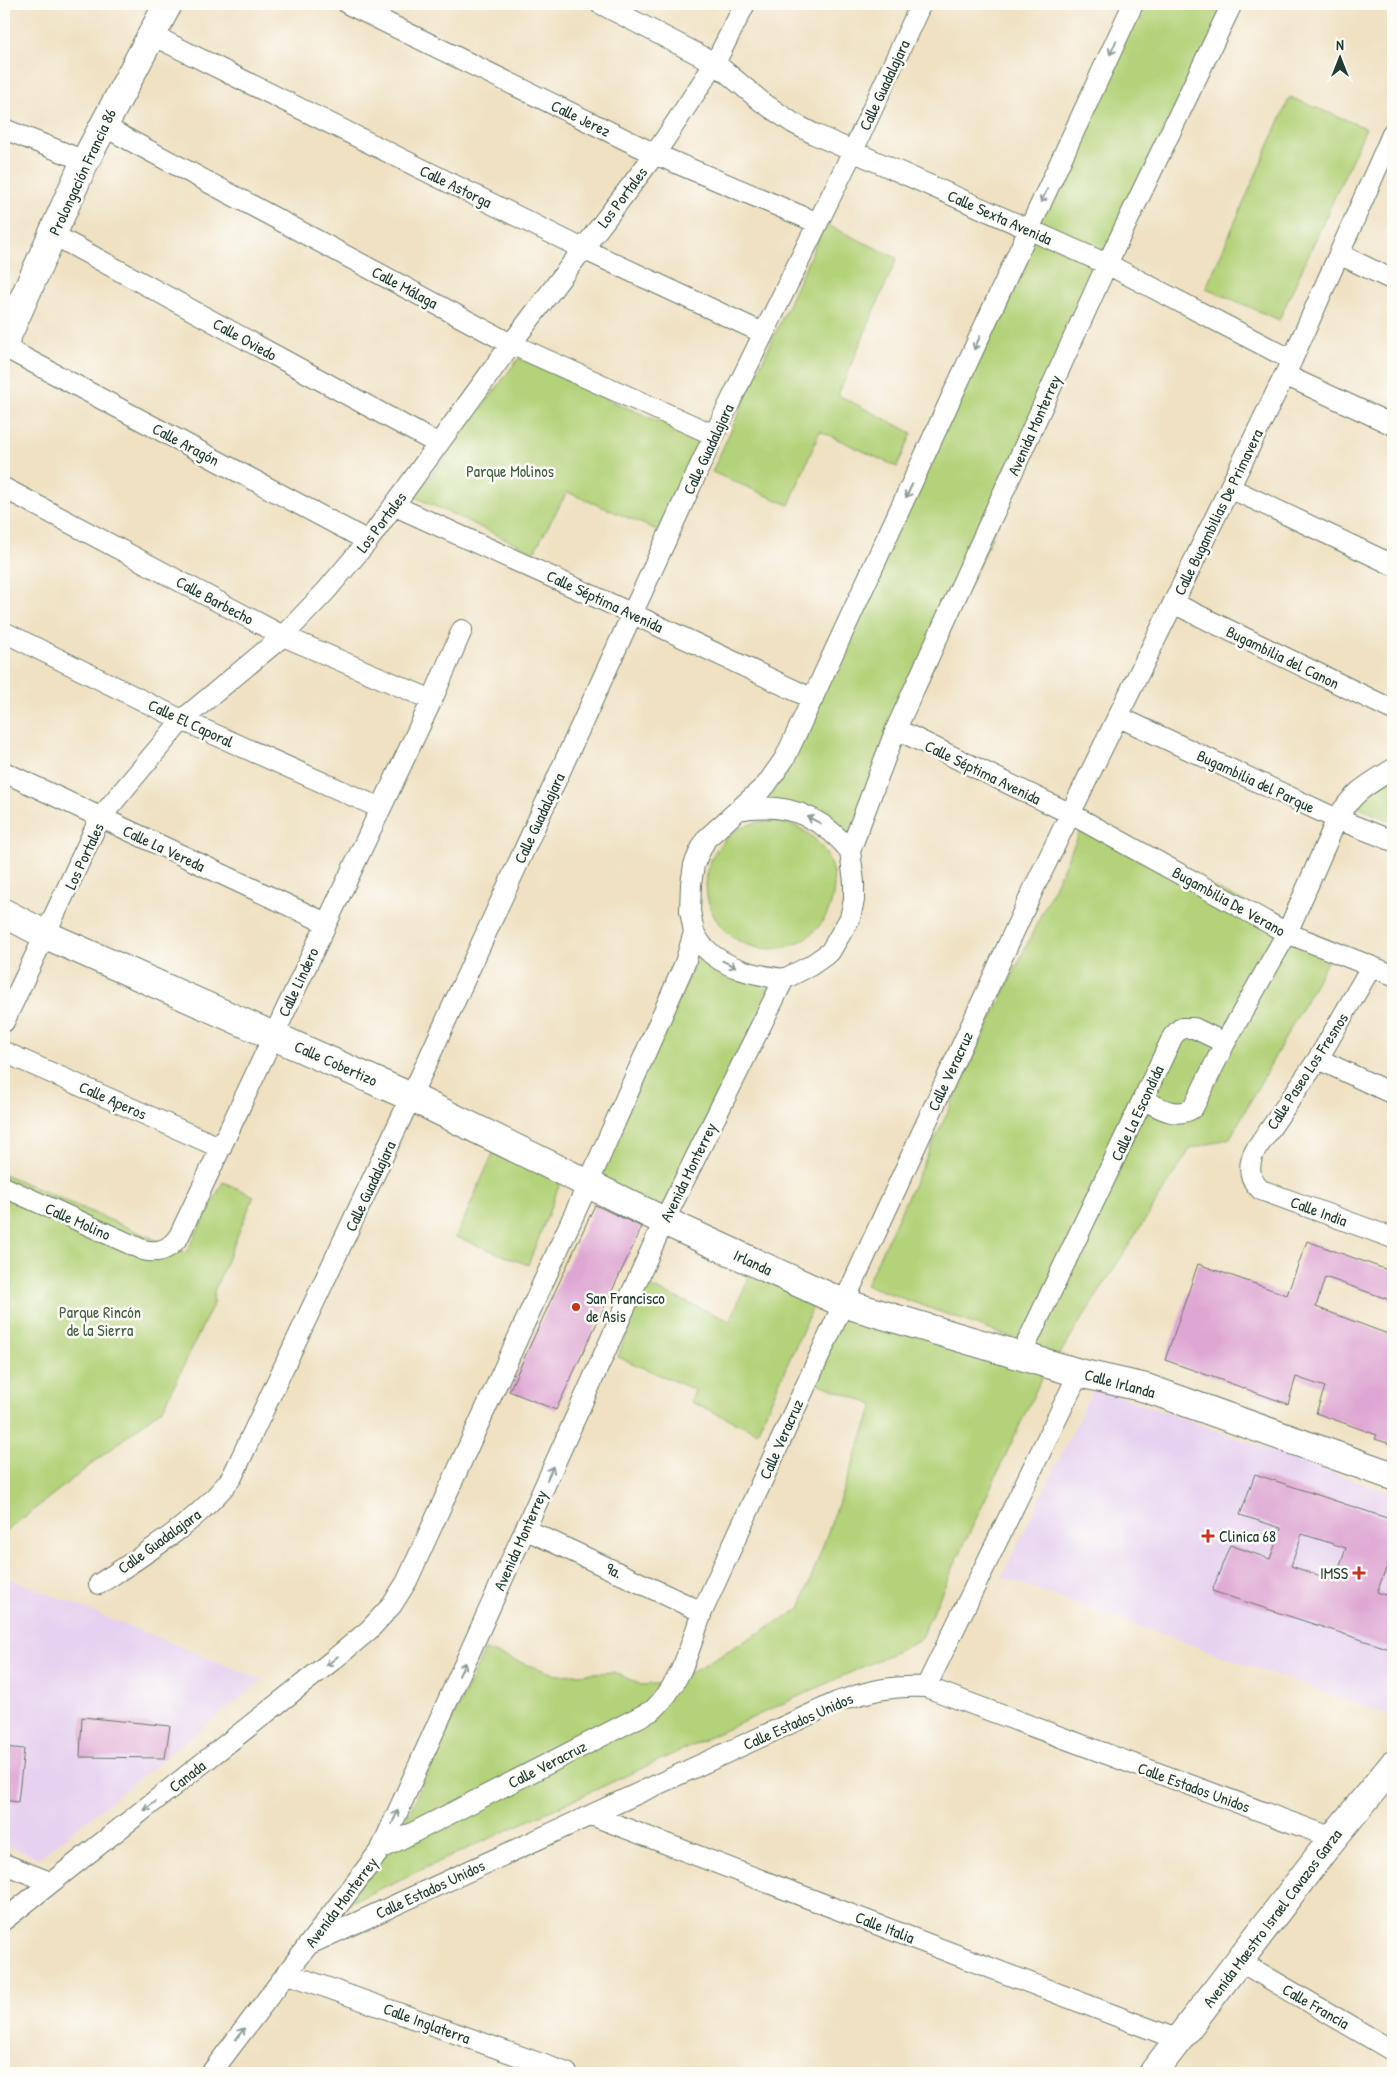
<svg xmlns="http://www.w3.org/2000/svg" width="1397" height="2077" font-family="'Patrick Hand',sans-serif">
  <style>
    .built { fill: #e6d2f0 }
    .green { fill: #b4d279; stroke: #6a8856 }
    .building { fill: #dea6d3; fill-rule: evenodd }
    .lines { fill: none; stroke-linecap: round; stroke-linejoin: round }
    .street-casing { stroke: #687666; stroke-width: 22 }
    .secondary-casing { stroke: #687666; stroke-width: 30 }
    .street { stroke: #fff; stroke-width: 20 }
    .secondary { stroke: #fff; stroke-width: 28 }
    .oneway { stroke: #8f9e9a }
    .poi-dot { fill: #c8321e; stroke: #fdfcf7; stroke-width: 2 }
    .labels { text-anchor: middle; stroke-width: 5; stroke-linejoin: round; paint-order: stroke }
    .street-label { font-size: 16px; fill: #1f3d34; stroke: #fdfcf7 }
    .park-label { font-size: 16px; fill: #446245; stroke: #fdfcf7 }
    .poi-label { font-size: 16px; fill: #1f3d34; stroke: #fdfcf7; text-anchor: start }
  </style>
  <rect width="100%" height="100%" fill="#fdfcf7"/>
  <filter id="ink" filterUnits="userSpaceOnUse"><feTurbulence type="fractalNoise" baseFrequency=".02" numOctaves="2"/><feDisplacementMap in="SourceGraphic" scale="10" xChannelSelector="R" yChannelSelector="G"/><feConvolveMatrix kernelMatrix="1 2 1 2 8 2 1 2 1" color-interpolation-filters="sRGB"/></filter>
  <filter id="wash" filterUnits="userSpaceOnUse"><feTurbulence type="fractalNoise" baseFrequency=".0096" numOctaves="4" result="noise"/><feDisplacementMap in="SourceGraphic" scale="20" xChannelSelector="R" yChannelSelector="G"/><feGaussianBlur stdDeviation="1.12" result="paint"/><feColorMatrix in="noise" values="0 0 0 0 0 0 0 0 0 0 0 0 0 0 0 0 0 1.4 0 .05"/><feComposite in="paint" operator="in"/></filter>
  <g filter="url(#wash)">
    <rect width="100%" height="100%" fill="#efe1c2"/>
    <!-- built -->
    <path class="built" d="M1094 1387 1393 1494V1717L1002 1577Z
      M4 1576 263 1680 39 1858 4 1844Z"/>
    <!-- green -->
    <path class="green" d="M1133 4H1232L850 851 835 834 758 807Z
      M1290 97 1366 128 1279 320 1206 288Z
      M825 224 897 258 838 395 912 433 897 467 820 431 789 505 712 472Z
      M519 358 611 401 703 440 662 532 567 492 534 552 415 497Z
      M1393 775V822L1362 809 1358 801Z
      M706 885a64 64 0 1 1 128 0a64 64 0 1 1-128 0Z
      M1082 828 1337 944 1230 1138 1190 1149 1059 1355 866 1285Z
      M700 951 775 982 661 1213 596 1181Z
      M493 1153 561 1181 528 1265 456 1237Z
      M4 1174 186 1253 223 1182 254 1196 214 1291 213 1304 164 1407 4 1533Z
      M751 1272 817 1298 757 1432 691 1402 695 1390 618 1357 644 1284 730 1321Z
      M842 1308 1044 1373 919 1641 347 1904 405 1821 485 1650 557 1675 614 1672 641 1685 672 1683 800 1609 874 1405 812 1381Z"/>
    <g id="blocks">
      <!-- building -->
      <path class="building" d="M595 1205 642 1227 556 1410 509 1391Z
        M1307 1241 1393 1272V1301L1325 1277 1316 1307 1393 1336V1445L1375 1439 1377 1435 1316 1413 1325 1387 1296 1377 1288 1404 1165 1360 1198 1264 1287 1295Z
        M1255 1474 1393 1520V1565L1388 1563 1377 1592 1393 1598V1650L1212 1591 1230 1545 1270 1559 1281 1528 1240 1515ZM1302 1534 1346 1548 1335 1581 1291 1566Z
        M82 1717 170 1726 165 1758 80 1757Z
        M4 1747 24 1749 18 1802 4 1800Z"/>
    </g>
  </g>
  <g filter="url(#ink)">
    <use href="#blocks" fill-opacity="0" stroke="#687666" stroke-width="1"/>
    <g class="lines">
      <defs>
        <path id="street" d="M348 4 655 154 818 223
          M601 4 715 63 762 102 793 123 814 134 1107 264 1292 360
          M152 35 583 249 763 333
          M103 126 511 344 714 435
          M4 129 85 161
          M52 234 438 444
          M1339 254 1393 280
          M4 347 368 541
          M1285 375 1393 425
          M4 488 283 636 432 700
          M1230 488 1393 565
          M395 506 633 614 813 699
          M1173 603 1393 710
          M4 632 182 720 380 808
          M1119 717 1337 819 1393 841
          M896 729 1071 814 1287 933 1393 975
          M4 772 326 923
          M738 810C784 801 821 815 850 851
          M694 932C697 937 700 944 705 948 725 969 756 975 784 979
          M1371 967 1318 1059 1255 1151C1247 1166 1249 1180 1261 1190L1393 1238
          M4 1022 100 818 182 720 283 636 326 591 368 541 511 344 655 154 715 63 745 4
          M4 1052 221 1148
          M1318 1059 1393 1094
          M1144 1100C1160 1108 1176 1119 1193 1108L1225 1043
          M4 1187 143 1250C159 1254 170 1249 179 1236L432 700 462 630
          M1021 1355 1173 1036 1181 1028H1194L1225 1043 1287 933 1337 819C1353 792 1367 785 1393 769
          M525 1529 702 1612
          M99 1584C145 1554 199 1521 232 1477L411 1097 714 435 852 153 921 4
          M926 1687 1079 1373
          M591 1815 1179 2040
          M381 1849 653 1710C681 1684 690 1647 702 1612L1034 888 1292 360 1393 132
          M4 1864 50 1882
          M4 1920 333 1660 369 1630 392 1605 407 1581 588 1184 685 963 694 932 690 911 691 884 694 865 699 853 706 839 766 785 785 758 1133 4
          M310 1944 837 1702C868 1691 892 1685 926 1687L1333 1838
          M1239 1961 1393 2051
          M286 1973 567 2073
          M211 2073 381 1849 664 1221 784 979 810 966 830 952 850 918 854 900V882L850 851 896 729 1107 264 1232 4"/>
        <path id="secondary" d="M4 343 85 161 168 4
          M4 913 46 935 411 1097 664 1221 843 1303 1079 1373 1146 1388 1393 1476
          M1153 2073 1333 1838 1393 1765"/>
      </defs>
      <!-- street casing -->
      <use href="#street" class="street-casing"/>
      <!-- secondary casing -->
      <use href="#secondary" class="secondary-casing"/>
      <!-- street -->
      <use href="#street" class="street"/>
      <!-- secondary -->
      <use href="#secondary" class="secondary"/>
    </g>
    <!-- one-way arrows -->
    <defs><path id="oneway-shaft" d="M-6 0H5M1.5-3L5.5 0L1.5 3" fill="none" stroke-width="1.6" stroke-linecap="round" stroke-linejoin="round" transform="scale(1.25)"/></defs>
    <g class="oneway">
      <use href="#oneway-shaft" transform="translate(1113 48) rotate(115)"/>
      <use href="#oneway-shaft" transform="translate(1044 196) rotate(115)"/>
      <use href="#oneway-shaft" transform="translate(977 343) rotate(115)"/>
      <use href="#oneway-shaft" transform="translate(909 491) rotate(115)"/>
      <use href="#oneway-shaft" transform="translate(814 820) rotate(-154)"/>
      <use href="#oneway-shaft" transform="translate(729 964) rotate(26)"/>
      <use href="#oneway-shaft" transform="translate(550 1473) rotate(-66)"/>
      <use href="#oneway-shaft" transform="translate(332 1661) rotate(141)"/>
      <use href="#oneway-shaft" transform="translate(462 1669) rotate(-66)"/>
      <use href="#oneway-shaft" transform="translate(150 1806) rotate(143)"/>
      <use href="#oneway-shaft" transform="translate(395 1817) rotate(-66)"/>
      <use href="#oneway-shaft" transform="translate(240 2034) rotate(-53)"/>
    </g>
  </g>
  <!-- markers -->
  <g class="poi-dot">
    <circle cx="576" cy="1307" r="5"/>
    <path d="M1205.5 1528.5h5v5h5v5h-5v5h-5v-5h-5v-5h5z"/>
    <path d="M1356.5 1565.5h5v5h5v5h-5v5h-5v-5h-5v-5h5z"/>
  </g>
  <g class="labels">
    <!-- street labels -->
    <g class="street-label">
      <text transform="translate(884 85) rotate(-65)" y="6">Calle Guadalajara</text>
      <text transform="translate(581 118) rotate(26)" y="6">Calle Jerez</text>
      <text transform="translate(82 172) rotate(-65)" y="6">Prolongación Francia 86</text>
      <text transform="translate(456 186) rotate(26)" y="6">Calle Astorga</text>
      <text transform="translate(622 197) rotate(-53)" y="6">Los Portales</text>
      <text transform="translate(1000 217) rotate(24)" y="6">Calle Sexta Avenida</text>
      <text transform="translate(405 287) rotate(28)" y="6">Calle Málaga</text>
      <text transform="translate(245 339) rotate(29)" y="6">Calle Oviedo</text>
      <text transform="translate(1034 425) rotate(-66)" y="6">Avenida Monterrey</text>
      <text transform="translate(186 444) rotate(28)" y="6">Calle Aragón</text>
      <text transform="translate(708 449) rotate(-65)" y="6">Calle Guadalajara</text>
      <text transform="translate(1218 512) rotate(-64)" y="6">Calle Bugambilias De Primavera</text>
      <text transform="translate(381 522) rotate(-53)" y="6">Los Portales</text>
      <text transform="translate(215 600) rotate(28)" y="6">Calle Barbecho</text>
      <text transform="translate(605 601) rotate(25)" y="6">Calle Séptima Avenida</text>
      <text transform="translate(1283 657) rotate(26)" y="6">Bugambilia del Canon</text>
      <text transform="translate(191 723) rotate(25)" y="6">Calle El Caporal</text>
      <text transform="translate(983 772) rotate(26)" y="6">Calle Séptima Avenida</text>
      <text transform="translate(1256 781) rotate(25)" y="6">Bugambilia del Parque</text>
      <text transform="translate(539 818) rotate(-65)" y="6">Calle Guadalajara</text>
      <text transform="translate(164 848) rotate(25)" y="6">Calle La Vereda</text>
      <text transform="translate(84 856) rotate(-65)" y="6">Los Portales</text>
      <text transform="translate(1229 901) rotate(29)" y="6">Bugambilia De Verano</text>
      <text transform="translate(298 982) rotate(-65)" y="6">Calle Lindero</text>
      <text transform="translate(336 1063) rotate(24)" y="6">Calle Cobertizo</text>
      <text transform="translate(950 1071) rotate(-65)" y="6">Calle Veracruz</text>
      <text transform="translate(1307 1071) rotate(-57)" y="6">Calle Paseo Los Fresnos</text>
      <text transform="translate(113 1100) rotate(24)" y="6">Calle Aperos</text>
      <text transform="translate(1137 1113) rotate(-65)" y="6">Calle La Escondida</text>
      <text transform="translate(688 1172) rotate(-64)" y="6">Avenida Monterrey</text>
      <text transform="translate(370 1186) rotate(-65)" y="6">Calle Guadalajara</text>
      <text transform="translate(1319 1211) rotate(20)" y="6">Calle India</text>
      <text transform="translate(78 1221) rotate(24)" y="6">Calle Molino</text>
      <text transform="translate(753 1262) rotate(25)" y="6">Irlanda</text>
      <text transform="translate(1120 1383) rotate(15)" y="6">Calle Irlanda</text>
      <text transform="translate(781 1439) rotate(-66)" y="6">Calle Veracruz</text>
      <text transform="translate(520 1540) rotate(-66)" y="6">Avenida Monterrey</text>
      <text transform="translate(159 1541) rotate(-36)" y="6">Calle Guadalajara</text>
      <text transform="translate(614 1570) rotate(25)" y="6">9a.</text>
      <text transform="translate(798 1721) rotate(-24)" y="6">Calle Estados Unidos</text>
      <text transform="translate(547 1764) rotate(-27)" y="6">Calle Veracruz</text>
      <text transform="translate(187 1776) rotate(-38)" y="6">Canada</text>
      <text transform="translate(1194 1787) rotate(20)" y="6">Calle Estados Unidos</text>
      <text transform="translate(430 1889) rotate(-25)" y="6">Calle Estados Unidos</text>
      <text transform="translate(341 1902) rotate(-53)" y="6">Avenida Monterrey</text>
      <text transform="translate(1272 1918) rotate(-53)" y="6">Avenida Maestro Israel Cavazos Garza</text>
      <text transform="translate(885 1927) rotate(21)" y="6">Calle Italia</text>
      <text transform="translate(1316 2006) rotate(30)" y="6">Calle Francia</text>
      <text transform="translate(427 2023) rotate(20)" y="6">Calle Inglaterra</text>
    </g>
    <!-- park labels -->
    <g class="park-label">
      <text x="510" y="477">Parque Molinos</text>
      <text x="100" y="1318">Parque Rincón<tspan x="100" dy="18">de la Sierra</tspan></text>
    </g>
    <!-- poi labels -->
    <g class="poi-label">
      <text x="586" y="1304">San Francisco<tspan x="586" dy="18">de Asis</tspan></text>
      <text x="1219" y="1542">Clinica 68</text>
      <text x="1348" y="1579" text-anchor="end">IMSS</text>
    </g>
  </g>
  <!-- margin -->
  <rect width="1397" height="2077" fill="none" stroke="#fdfcf7" stroke-width="20"/>
  <!-- north arrow -->
  <g transform="translate(1340 58)" stroke="#fdfcf7" stroke-width="4" paint-order="stroke">
  <path d="M0-4L9 19L0 12L-9 19Z" fill="#1f3d34"/>
  <text y="-8" font-size="14" font-weight="bold" text-anchor="middle" fill="#1f3d34">N</text>
  </g>
</svg>
